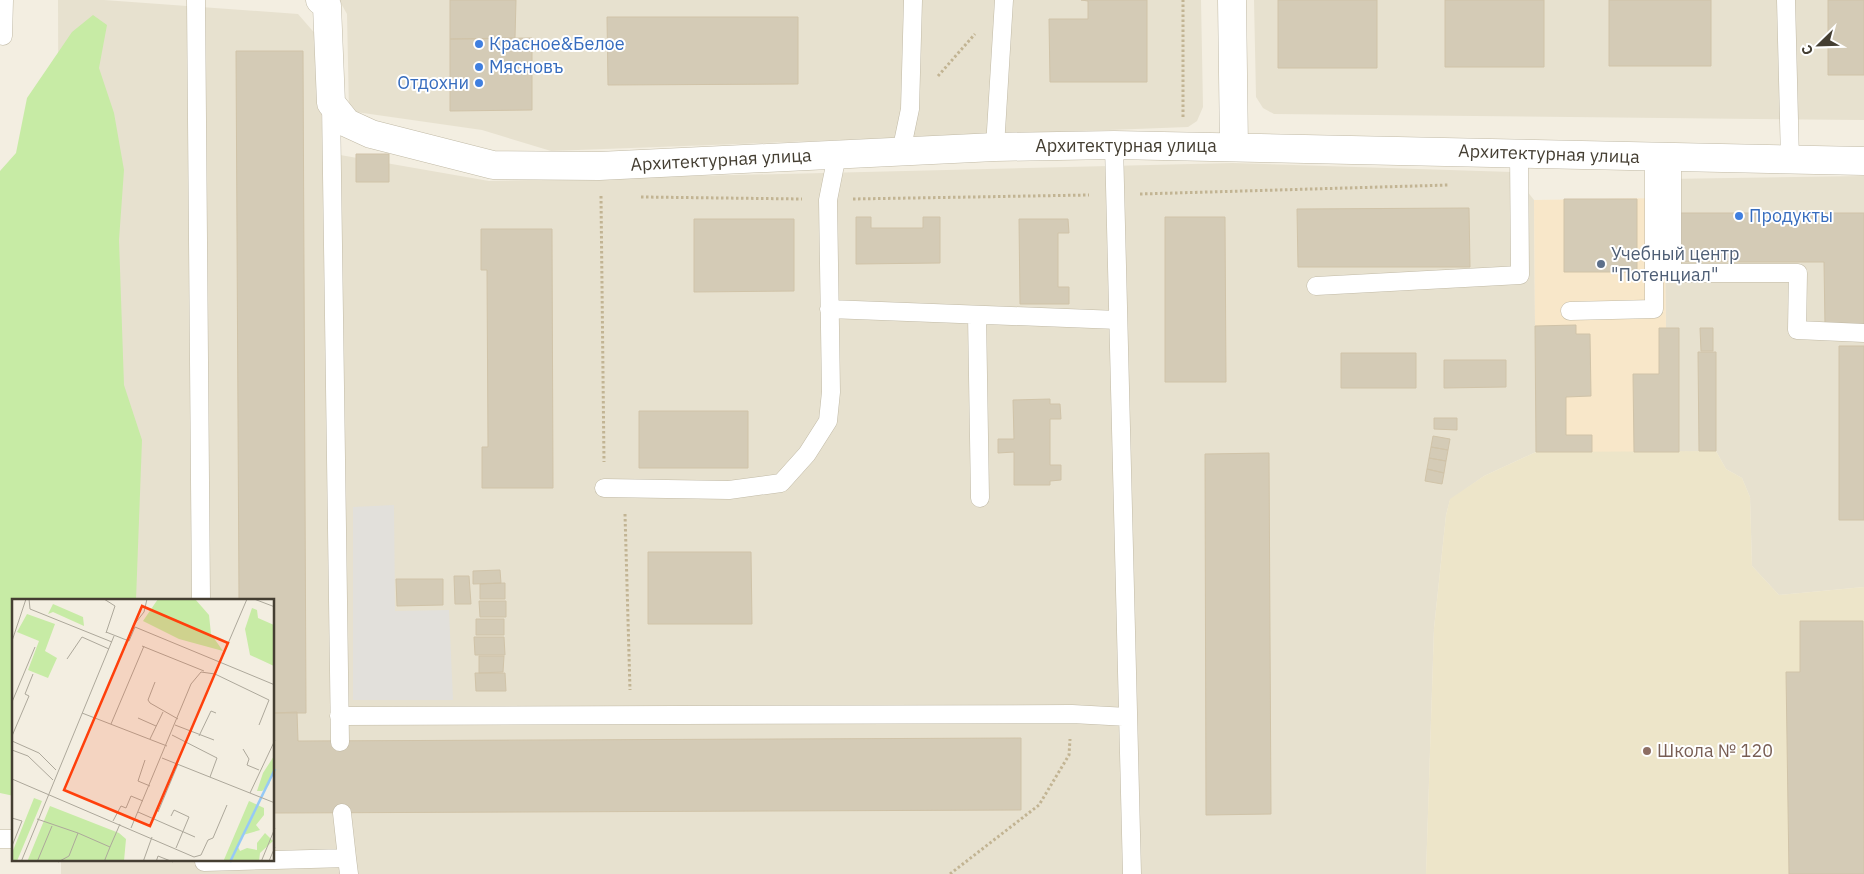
<svg xmlns="http://www.w3.org/2000/svg" width="1864" height="874" font-family="'IBM Plex Sans',sans-serif">
  <style>
    .residential { fill: #e7e1cf }
    .commercial { fill: #f8e7c9 }
    .education { fill: #ede5c9 }
    .green { fill: #c7eba5 }
    .parking { fill: #e2e0db }
    .building { fill: #d4cbb6; stroke: #d0c3a8 }
    .lines { fill: none; stroke-linecap: round; stroke-linejoin: round }
    .lane-casing { stroke: #c1baa6; stroke-width: 19 }
    .street-casing { stroke: #c1baa6; stroke-width: 29 }
    .path { stroke: #c2b493; stroke-width: 3; stroke-dasharray: 2.5 2.5; stroke-linecap: butt }
    .lane { stroke: #fff; stroke-width: 18 }
    .street { stroke: #fff; stroke-width: 28 }
    .shop-dot { fill: #3f7fe0; stroke: #fff; stroke-width: 2 }
    .service-dot { fill: #5c6f8a; stroke: #fff; stroke-width: 2 }
    .education-dot { fill: #8d6e63; stroke: #fff; stroke-width: 2 }
    .labels { text-anchor: middle; stroke-width: 4; stroke-linejoin: round; paint-order: stroke }
    .shop-label { font-size: 18px; fill: #366cbe; stroke: #fff; text-anchor: start }
    .street-label { font-size: 18px; fill: #443e32; stroke: #fff }
    .service-label { font-size: 18px; fill: #4e5e75; stroke: #fff; text-anchor: start }
    .education-label { font-size: 18px; fill: #785e54; stroke: #fff; text-anchor: start }
    .inset-river { fill: none; stroke: #96c9f6; stroke-width: 2.5 }
    .inset-road { fill: none; stroke: #ada89b; stroke-width: 1 }
    .view { fill: #ff400c; fill-opacity: 0.15; stroke: #ff400c; stroke-width: 2.5 }
    .inset-edge { fill: none; stroke: #443e32; stroke-width: 2.5 }
  </style>
  <rect width="100%" height="100%" fill="#f3eee1"/>
  <!-- residential -->
  <path class="residential" d="M58 0H104L298 14 318 37 323 152 489 181 1233 163 1512 172 1534 200 1536 452 1484 476 1450 500 1446 515 1434 628 1426 874H61V860H274V600H60Z
    M339 0H1201L1203 107 1197 121 1188 127 551 151 482 130 349 111 347 14Z
    M1254 0H1864V120L1274 114 1263 108 1256 97Z
    M1864 176V587L1779 595 1752 566 1750 497 1742 478 1726 469 1716 451 1679 452V329L1666 328 1664 198 1666 179Z"/>
  <!-- commercial -->
  <path class="commercial" d="M1664 198 1666 328H1679V452H1536L1534 200Z"/>
  <!-- education -->
  <path class="education" d="M1716 451 1726 469 1742 478 1750 497 1752 566 1779 595 1864 587V874H1426L1434 628 1446 515 1450 499 1484 476 1536 452Z"/>
  <!-- green -->
  <path class="green" d="M93 15 107 25 99 68 114 113 124 170 119 240 124 385 142 440 136 600H14V796L0 793V171L16 153 27 98 72 32Z"/>
  <!-- parking -->
  <path class="parking" d="M394 505 395 611 449 610 453 700H353V507Z"/>
  <!-- building -->
  <path class="building" d="M450 0H516L515 38 450 39Z
    M1081 0H1147V82H1050L1049 19H1088V1Z
    M1278 0H1377V68H1278Z
    M1445 0H1544V67H1445Z
    M1609 0H1711V66H1609Z
    M1828 0H1864V75H1828Z
    M607 17H798V84L608 85Z
    M532 38V110L450 111V39Z
    M236 51H303L306 713H274V600H239Z
    M356 154H389V182H356Z
    M1564 199H1637V272H1564Z
    M1469 208 1470 267H1298L1297 209Z
    M1679 213H1864V326H1825L1824 262H1679Z
    M856 217H871V228H923V217H940V263L856 264Z
    M1165 217H1225L1226 382H1165Z
    M694 219H794V291L694 292Z
    M1019 219H1068L1069 233H1058V287H1069V304H1020Z
    M481 229H552L553 488H482V447H488L487 270H481Z
    M1576 325V334H1590L1591 396 1566 397V435H1592V452H1536L1535 326Z
    M1659 328H1679V452H1634L1633 374H1659Z
    M1700 328H1713V351H1701Z
    M1839 346H1864V520H1839Z
    M1698 352H1716V451H1699Z
    M1341 353H1416V388H1341Z
    M1444 360H1506V387L1444 388Z
    M1050 399V404H1060L1061 419H1050V465H1061V480L1050 481V485H1014V452L998 453V439H1014L1013 400Z
    M639 411H748V468H639Z
    M1434 418H1457V430L1434 429Z
    M1433 436 1450 439 1448 450 1431 447Z
    M1431 447 1448 450 1446 461 1429 458Z
    M1269 453 1271 814 1206 815 1205 454Z
    M1429 458 1446 461 1444 473 1427 469Z
    M1427 469 1444 473 1442 484 1425 481Z
    M648 552H751L752 624H648Z
    M500 570 501 583 473 584V571Z
    M454 576H469L471 604H455Z
    M396 579H443V605L397 606Z
    M505 583V599H480V584Z
    M479 601H506V617H480Z
    M476 619H504V635H476Z
    M1800 621H1863L1864 874H1789L1786 672H1800Z
    M474 637H504L505 655H475Z
    M479 656H504L503 672 479 673Z
    M475 673H505L506 691H476Z
    M297 712 298 741 1021 738V810L274 813V713Z"/>
  <g class="lines">
    <defs>
      <path id="lane" d="M196 0 201 600
        M1786 0 1790 160
        M3 36 4 0
        M331 103 340 742
        M1114 145 1132 874
        M995 147 1004 0
        M901 152 910 109 913 0
        M1672 157V273H1798L1797 330 1864 333
        M1316 286 1520 275 1519 152
        M829 309 1118 320
        M1570 311 1654 309V157
        M977 315 980 498
        M604 488 729 490 781 483 807 454 828 421 831 392 828 200 837 155
        M339 716 1072 714 1128 717
        M342 813 347 858
        M0 839H14
        M204 860V862L270 860
        M274 860 347 858 349 874"/>
      <path id="street" d="M320 0 327 6 331 103 347 123 371 134 493 165 599 166 995 147 1114 145 1864 161
        M1232 0 1234 147"/>
    </defs>
    <!-- lane casing -->
    <use href="#lane" class="lane-casing"/>
    <!-- street casing -->
    <use href="#street" class="street-casing"/>
    <!-- path -->
    <path class="path" d="M938 76 975 34
      M1183 117V0
      M1140 194 1449 185
      M601 196 604 462
      M641 197 802 199
      M853 199 1089 195
      M625 514 630 690
      M950 874 1039 805 1069 755 1070 739"/>
    <!-- lane -->
    <use href="#lane" class="lane"/>
    <!-- street -->
    <use href="#street" class="street"/>
  </g>
  <!-- markers -->
  <g class="shop-dot">
    <circle cx="479" cy="44" r="5"/>
    <circle cx="479" cy="67" r="5"/>
    <circle cx="479" cy="83" r="5"/>
    <circle cx="1739" cy="216" r="5"/>
  </g>
  <circle class="service-dot" cx="1601" cy="264" r="5"/>
  <circle class="education-dot" cx="1647" cy="751" r="5"/>
  <g class="labels">
    <!-- shop labels -->
    <g class="shop-label">
      <text x="489" y="50">Красное&amp;Белое</text>
      <text x="489" y="73">Мясновъ</text>
      <text x="469" y="89" text-anchor="end">Отдохни</text>
      <text x="1749" y="222">Продукты</text>
    </g>
    <!-- street labels -->
    <g class="street-label">
      <text x="1126" y="152">Архитектурная улица</text>
      <text transform="translate(1549 154) rotate(2)" y="6">Архитектурная улица</text>
      <text transform="translate(721 160) rotate(-3)" y="6">Архитектурная улица</text>
    </g>
    <!-- service labels -->
    <g class="service-label">
      <text x="1611" y="260">Учебный центр<tspan x="1611" dy="21">"Потенциал"</tspan></text>
    </g>
    <!-- education labels -->
    <g class="education-label">
      <text x="1657" y="757">Школа № 120</text>
    </g>
  </g>
  <!-- overview -->
  <g transform="translate(12 599)">
    <rect width="262" height="262" fill="#f3eee1"/>
    <path d="M146 0H183L197 16 199 35 211 52 167 40 131 22ZM41 5 71 18 72 27 41 13 36 15ZM240 9 245 11 246 19 262 26V67L238 56 233 30ZM15 15 43 25 33 52 45 59 36 79 16 71 27 42 5 33ZM262 157V169L257 186 250 192H245L251 174ZM22 199 30 202 28 207 5 262 0 263V254ZM237 202 252 209V216L244 226 248 231 231 236 226 248 228 252 235 249 245 251V244L253 234 261 242 248 254 247 262 211 263ZM38 207 107 234 114 240 112 262 15 263Z" fill="#c7eba5"/>
    <path class="inset-river" d="M218 263 263 170"/>
    <path class="inset-road" d="M17 0 18 10 100 43M92 0 103 7 94 34M242 0 263 8M121 27 132 13 135 0M94 33 117 42 123 28 263 86M0 42 14 0M130 47 192 72M55 60 70 38 97 50M203 75 257 101 247 126M143 83 136 101 138 104 166 120M0 103 23 48M70 114 155 147M126 119 144 127M99 125 132 47M163 126 202 141M160 136 205 159 198 178M0 137 17 97 13 95 21 75M187 137 199 112 204 114M138 140 151 113M0 142 27 154 44 171M231 150 237 160 235 166 247 171M0 151 16 157 41 181M150 159 263 204M133 161 126 182 138 187M0 180 182 258M238 194 263 141M126 213 183 238M146 213 166 165M159 217 162 211 177 218 164 249M0 219 10 222 0 247M25 220 66 234M101 222 109 207 114 209 119 197 131 202M119 229 179 85 189 73 203 75 235 0M98 248 108 225M182 258 189 256 196 241 201 239 215 206M257 262 263 248M9 263 102 37M25 263 40 227M46 263 57 257 66 234 98 248 92 263M131 263 140 238M144 263 146 257 161 263M249 263 263 229"/>
    <path class="view" d="M130 7 216 44 138 227 52 191Z"/>
    <rect width="262" height="262" class="inset-edge"/>
  </g>
  <!-- north arrow -->
  <g transform="translate(1819 45) rotate(247)" stroke="#ffffff" stroke-width="4" paint-order="stroke">
  <path d="M0-4L9 19L0 12L-9 19Z" fill="#443e32"/>
  <text y="-8" font-size="14" font-weight="bold" text-anchor="middle" fill="#443e32">С</text>
  </g>
</svg>
